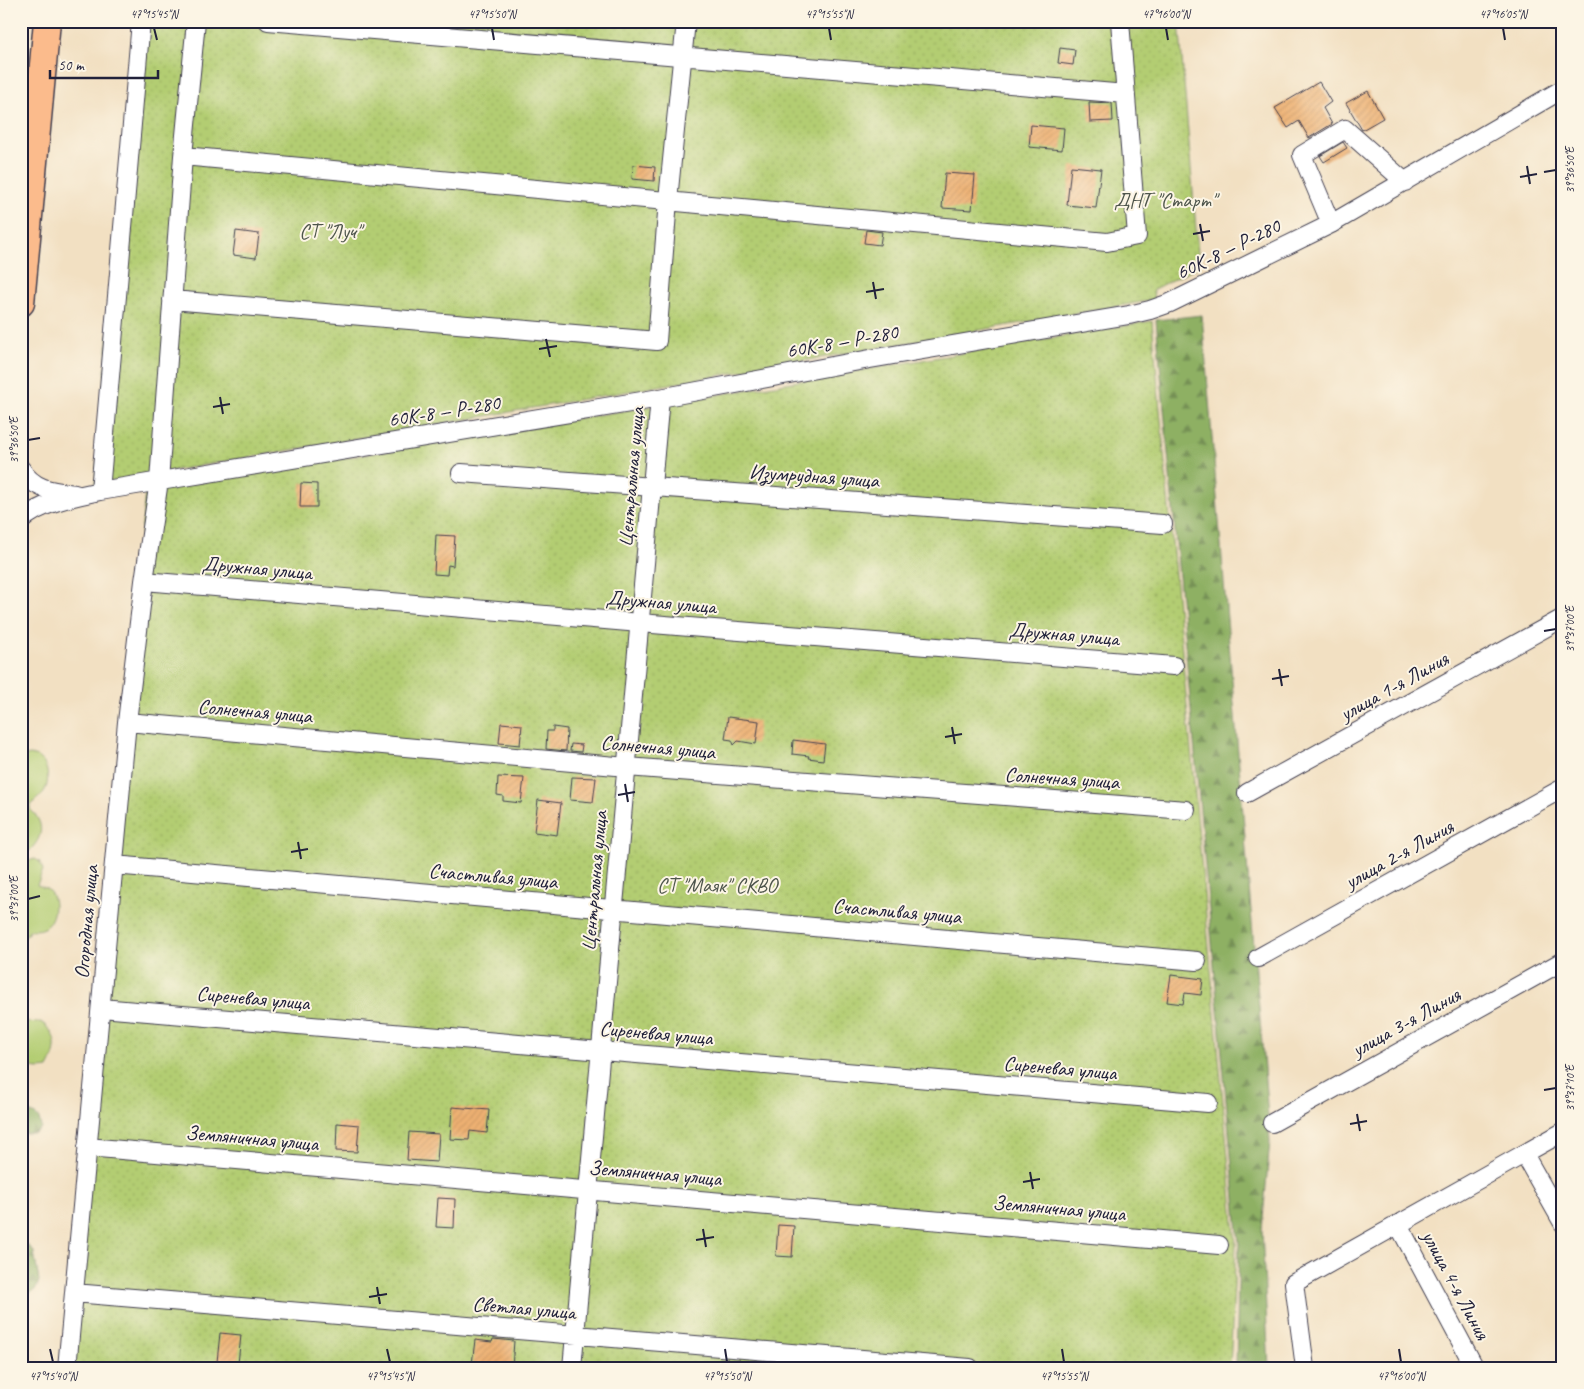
<svg xmlns="http://www.w3.org/2000/svg" width="1584" height="1389" font-family="Caveat,sans-serif">
  <style>
    .grass { fill: #b3cd72; stroke: #6a7856 }
    .forest { fill: url(#forest-firs); stroke: #586950 }
    .garden { fill: url(#garden-dots); stroke: #6a7856 }
    .building { fill: url(#building-hatch) }
    .lines { fill: none; stroke-linecap: round; stroke-linejoin: round }
    .minor-casing { stroke: #413e4f; stroke-width: 20 }
    .highway-casing { stroke: #413e4f; stroke-width: 29 }
    .minor { stroke: #fff; stroke-width: 18 }
    .highway { stroke: #fbbb8c; stroke-width: 26 }
    .ticks { fill: none; stroke: #22223b; stroke-width: 2 }
    .labels { text-anchor: middle; stroke-width: 4; stroke-linejoin: round; paint-order: stroke }
    .park-label { font-size: 21px; fill: #4e554c; stroke: #fcf5e5 }
    .street-label { font-size: 21px; fill: #22223b; stroke: #fcf5e5 }
    .neatline { fill: none; stroke: #22223b; stroke-width: 2 }
    .ticks-label { font-size: 12px; text-anchor: middle; fill: #22223b }
  </style>
  <defs>
    <pattern id="forest-firs" width="22" height="20" patternUnits="userSpaceOnUse" patternTransform="scale(1.25)"><rect width="22" height="20" fill="#8eb064"/><path d="M5 1l3.5 6h-7zM16 11l3.5 6h-7z" fill="#748f54"/></pattern>
    <pattern id="garden-dots" width="8" height="8" patternUnits="userSpaceOnUse" patternTransform="scale(1.25)"><rect width="8" height="8" fill="#b3cd72"/><path d="M2 2h.1M6 6h.1" fill="none" stroke="#9ab064" stroke-width="1.8" stroke-linecap="round"/></pattern>
    <pattern id="building-hatch" width="6" height="6" patternUnits="userSpaceOnUse" patternTransform="scale(1.25)"><rect width="6" height="6" fill="#eeb172"/><path d="M-1 1l2-2M0 6l6-6M5 7l2-2" fill="none" stroke="#cc9864"/></pattern>
  </defs>
  <rect width="100%" height="100%" fill="#fcf5e5"/>
  <filter id="ink" filterUnits="userSpaceOnUse"><feTurbulence type="fractalNoise" baseFrequency=".02" numOctaves="2"/><feDisplacementMap in="SourceGraphic" scale="10" xChannelSelector="R" yChannelSelector="G"/><feConvolveMatrix kernelMatrix="1 2 1 2 8 2 1 2 1" color-interpolation-filters="sRGB"/></filter>
  <filter id="wash" filterUnits="userSpaceOnUse"><feTurbulence type="fractalNoise" baseFrequency=".0096" numOctaves="4" result="noise"/><feDisplacementMap in="SourceGraphic" scale="20" xChannelSelector="R" yChannelSelector="G"/><feGaussianBlur stdDeviation="1.12" result="paint"/><feColorMatrix in="noise" values="0 0 0 0 0 0 0 0 0 0 0 0 0 0 0 0 0 1.4 0 .05"/><feComposite in="paint" operator="in"/></filter>
  <g filter="url(#wash)">
    <rect width="100%" height="100%" fill="#f2e0c2"/>
    <!-- grass -->
    <path class="grass" d="M30 755C34 756 39 757 41 760 49 766 49 783 45 790 40 799 33 799 30 809 47 825 42 840 26 854V861L35 859 40 862 43 870 37 885C40 886 46 888 48 890 58 899 55 923 42 929 39 930 34 930 30 930L23 940 24 955 21 972V757Z
      M41 1022C59 1035 58 1050 48 1068 36 1070 30 1069 21 1061V1023Z"/>
    <!-- forest -->
    <path class="forest" d="M1202 315 1270 1141 1262 1230 1269 1368H1236L1239 1244 1156 320Z
      M21 1110C34 1114 40 1114 41 1128L35 1133H21Z
      M21 1246H29L34 1252 39 1281 36 1289 25 1297H21Z"/>
    <!-- garden -->
    <path class="garden" d="M136 21H1179L1199 266 1154 289 1153 300 95 484Z
      M1152 321 1236 1245 1230 1368H64L145 492Z"/>
    <g id="blocks">
      <!-- building -->
      <path class="building" d="M1060 48 1075 50 1073 65 1058 63Z
        M1319 82 1331 102 1323 108 1332 124 1309 138 1299 121 1288 128 1275 108Z
        M1368 91 1383 118 1362 130 1346 103Z
        M1089 102 1112 103 1113 121 1090 122Z
        M1031 125 1064 128 1062 150 1029 147Z
        M1343 142 1347 148 1324 162 1320 156Z
        M633 165 655 167 654 181 632 179Z
        M1071 166 1101 169 1096 208 1067 205Z
        M945 173 975 175 972 210 942 208Z
        M866 230 882 232 880 245 864 243Z
        M236 231 259 234 256 258 233 255Z
        M301 483 317 484V507H300Z
        M436 535 455 536 453 566 448 565 447 575 434 574Z
        M728 717 759 721 756 744 738 741 734 745 732 740 725 739Z
        M501 723 522 725 520 745 499 743Z
        M553 727 567 729 566 751 546 749 547 731H553Z
        M793 740 825 744 823 760 808 758 809 756 792 754Z
        M571 744 582 745 581 752 570 751Z
        M498 777 524 778 521 803 503 801V796L497 795Z
        M572 777 596 778 593 802 570 800Z
        M538 800 561 803 557 835 534 832Z
        M1171 975 1203 979 1201 995 1185 993 1183 1004 1167 1002Z
        M452 1107 489 1110 487 1133 470 1131 469 1140 450 1139Z
        M337 1123 359 1125 357 1152 336 1151Z
        M409 1132 439 1134 437 1162 407 1160Z
        M438 1198 455 1199 454 1228 436 1227Z
        M778 1225 794 1226 792 1257 776 1256Z
        M220 1333 241 1335 238 1364 217 1362Z
        M493 1339 514 1341 512 1368H490V1366L472 1364 475 1340 492 1342Z"/>
    </g>
  </g>
  <g filter="url(#ink)">
    <use href="#blocks" fill-opacity="0" stroke="#413e4f" stroke-width="1"/>
    <g class="lines">
      <defs>
        <path id="minor" d="M268 21 1126 94
          M183 156 1107 242 1137 236 1120 21
          M1331 224 1302 155 1345 129 1405 182
          M172 300 657 341 668 200 686 21
          M21 469C34 490 52 491 75 494
          M461 473 1163 524
          M100 491 141 21
          M21 521C38 503 77 496 100 491L660 398 870 359 1129 315 1150 310 1170 303 1331 224 1563 89
          M144 581 640 623 1174 666
          M127 722 627 767 1186 810
          M1247 793 1563 618
          M114 865 1197 961
          M1258 958 1563 788
          M101 1008 1208 1103
          M1272 1123 1563 961
          M87 1147 1219 1245
          M1524 1154 1563 1223
          M1398 1224 1475 1368
          M74 1293 970 1368
          M67 1368 127 722 144 581 159 481 183 156 196 21
          M572 1368 660 398
          M1305 1368 1294 1283 1563 1132"/>
        <path id="highway" d="M21 303 47 21"/>
      </defs>
      <!-- minor casing -->
      <use href="#minor" class="minor-casing"/>
      <!-- highway casing -->
      <use href="#highway" class="highway-casing"/>
      <!-- minor -->
      <use href="#minor" class="minor"/>
      <!-- highway -->
      <use href="#highway" class="highway"/>
    </g>
  </g>
  <!-- ticks -->
  <path class="ticks" d="M154 28 157 40M492 28 494 40M829 28 831 40M1166 28 1168 40M1503 28 1505 40M1527 166 1530 184M1544 172 1556 170M1520 177 1537 174M1200 224 1203 241M1193 234 1210 231M873 282 876 299M866 292 884 289M546 339 550 357M539 349 557 346M220 397 223 414M213 407 230 404M28 440 40 438M1544 631 1556 629M1279 669 1282 686M1272 679 1289 676M952 727 955 744M945 737 962 734M625 784 628 802M618 795 635 792M298 842 301 859M291 852 308 849M28 899 40 896M1544 1090 1556 1088M1357 1114 1360 1131M1350 1124 1367 1121M1030 1172 1033 1189M1023 1182 1040 1179M703 1229 706 1247M696 1240 714 1237M377 1287 380 1304M369 1297 387 1294M50 1349 53 1362M387 1349 390 1362M725 1349 727 1362M1062 1349 1064 1362M1399 1349 1401 1362"/>
  <g class="labels">
    <!-- park labels -->
    <g class="park-label">
      <text x="1165" y="207">ДНТ "Старт"</text>
      <text x="330" y="238">СТ "Луч"</text>
      <text x="717" y="892">СТ "Маяк" СКВО</text>
    </g>
    <!-- street labels -->
    <g class="street-label">
      <text transform="translate(1228 249) rotate(-26)" y="7">60К-8 — Р-280</text>
      <text transform="translate(842 341) rotate(-10)" y="7">60К-8 — Р-280</text>
      <text transform="translate(444 411) rotate(-9)" y="7">60К-8 — Р-280</text>
      <text transform="translate(814 476) rotate(4)" y="7">Изумрудная улица</text>
      <text transform="translate(631 477) rotate(-85)" y="7">Центральная улица</text>
      <text transform="translate(257 568) rotate(5)" y="7">Дружная улица</text>
      <text transform="translate(661 602) rotate(5)" y="7">Дружная улица</text>
      <text transform="translate(1064 634) rotate(5)" y="7">Дружная улица</text>
      <text transform="translate(1394 686) rotate(-29)" y="7">улица 1-я Линия</text>
      <text transform="translate(255 711) rotate(5)" y="7">Солнечная улица</text>
      <text transform="translate(658 747) rotate(5)" y="7">Солнечная улица</text>
      <text transform="translate(1062 778) rotate(4)" y="7">Солнечная улица</text>
      <text transform="translate(1399 854) rotate(-29)" y="7">улица 2-я Линия</text>
      <text transform="translate(493 876) rotate(5)" y="7">Счастливая улица</text>
      <text transform="translate(594 881) rotate(-85)" y="7">Центральная улица</text>
      <text transform="translate(897 911) rotate(5)" y="7">Счастливая улица</text>
      <text transform="translate(86 922) rotate(-85)" y="7">Огородная улица</text>
      <text transform="translate(253 998) rotate(5)" y="7">Сиреневая улица</text>
      <text transform="translate(1406 1022) rotate(-29)" y="7">улица 3-я Линия</text>
      <text transform="translate(656 1033) rotate(5)" y="7">Сиреневая улица</text>
      <text transform="translate(1060 1068) rotate(5)" y="7">Сиреневая улица</text>
      <text transform="translate(252 1138) rotate(5)" y="7">Земляничная улица</text>
      <text transform="translate(655 1173) rotate(5)" y="7">Земляничная улица</text>
      <text transform="translate(1059 1208) rotate(5)" y="7">Земляничная улица</text>
      <text transform="translate(1456 1285) rotate(62)" y="7">улица 4-я Линия</text>
      <text transform="translate(524 1308) rotate(5)" y="7">Светлая улица</text>
    </g>
  </g>
  <!-- margin -->
  <rect width="1584" height="1389" fill="none" stroke="#fcf5e5" stroke-width="55"/>
  <!-- scale -->
  <path d="M50 70v8h108v-8" fill="none" stroke="#22223b" stroke-width="2.5"/>
  <text x="58" y="70" font-size="15" fill="#22223b" stroke="#fcf5e5" stroke-width="4" paint-order="stroke">50 m</text>
  <rect x="28" y="28" width="1528" height="1334" class="neatline"/>
  <g class="ticks-label">
    <text x="154" y="18">47°15'45"N</text>
    <text x="492" y="18">47°15'50"N</text>
    <text x="829" y="18">47°15'55"N</text>
    <text x="1166" y="18">47°16'00"N</text>
    <text x="1503" y="18">47°16'05"N</text>
    <text transform="translate(1570 170) rotate(-90)" y="4">39°36'50"E</text>
    <text transform="translate(14 440) rotate(-90)" y="4">39°36'50"E</text>
    <text transform="translate(1570 629) rotate(-90)" y="4">39°37'00"E</text>
    <text transform="translate(14 899) rotate(-90)" y="4">39°37'00"E</text>
    <text transform="translate(1570 1088) rotate(-90)" y="4">39°37'10"E</text>
    <text x="53" y="1380">47°15'40"N</text>
    <text x="390" y="1380">47°15'45"N</text>
    <text x="727" y="1380">47°15'50"N</text>
    <text x="1064" y="1380">47°15'55"N</text>
    <text x="1401" y="1380">47°16'00"N</text>
  </g>
</svg>
